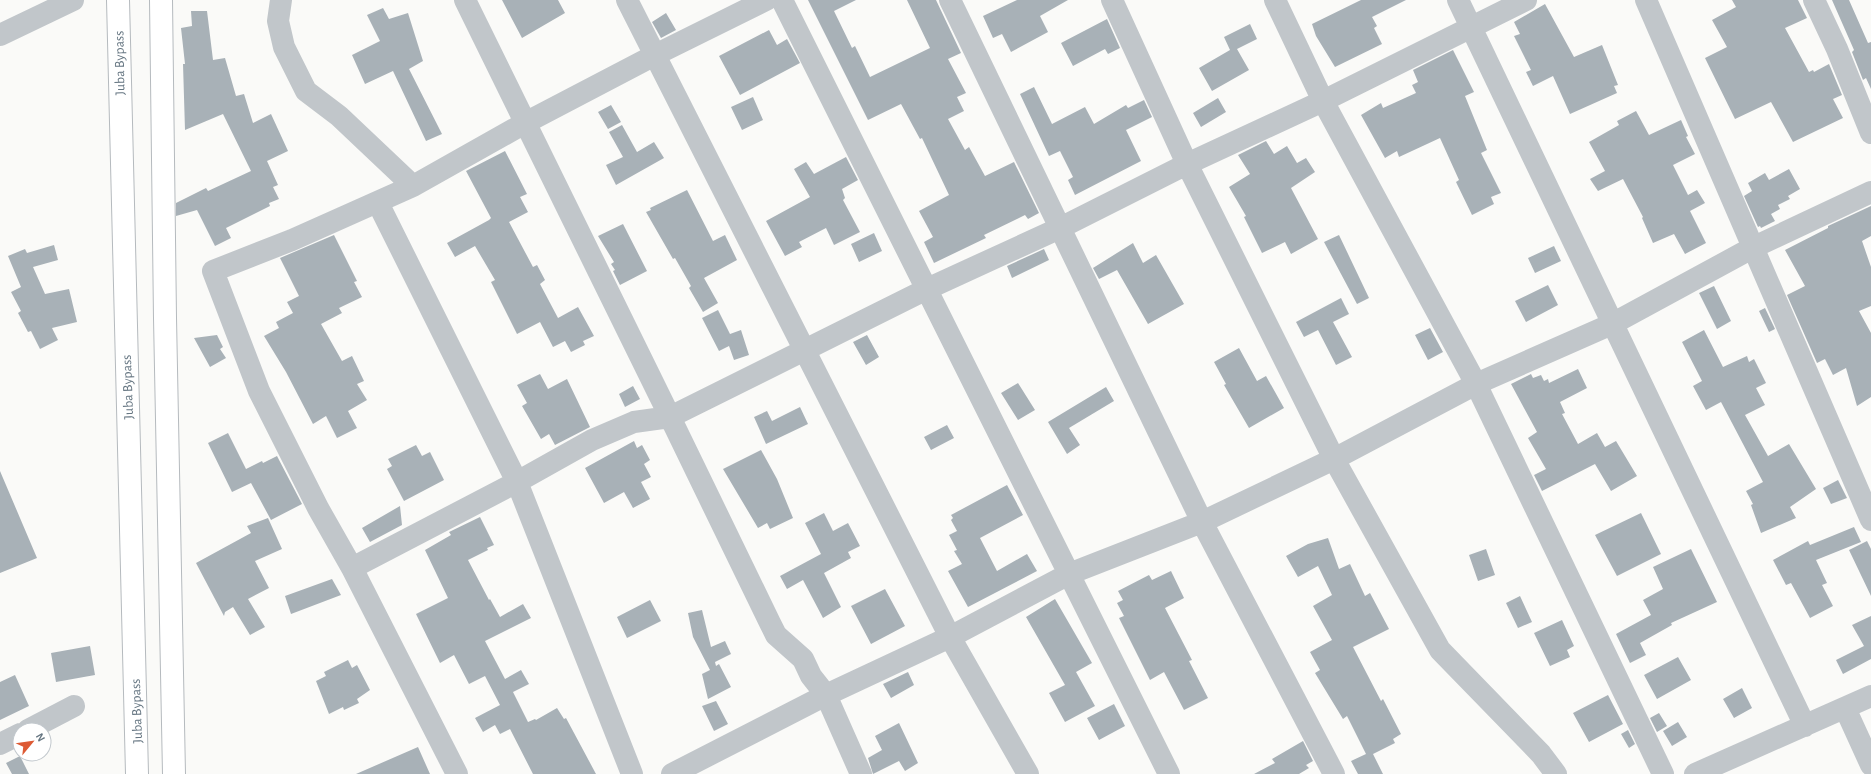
<svg xmlns="http://www.w3.org/2000/svg" width="1871" height="774" font-family="'Alegreya Sans',sans-serif">
  <style>
    .building { fill: #a8b1b7 }
    .lines { fill: none; stroke-linecap: round; stroke-linejoin: round }
    .major-casing { stroke: #b5babe; stroke-width: 24 }
    .minor { stroke: #c1c6ca; stroke-width: 22 }
    .major { stroke: #fff; stroke-width: 22 }
    .labels { text-anchor: middle; stroke-width: 4; stroke-linejoin: round; paint-order: stroke }
    .street-label { font-size: 14px; fill: #667682; stroke: #fff }
  </style>
  <rect width="100%" height="100%" fill="#fafaf8"/>
  <!-- building -->
  <path class="building" d="M502 0H558L565 13 522 38Z
    M808 0H856L834 11 852 48 855 46 870 77 930 48 907 0H936L961 53 948 59 966 93 957 97 964 111 948 119 965 150 969 147 985 176 1014 162 1039 213 1028 219 1025 215 984 235 986 238 934 263 924 242 933 237 919 211 949 195 922 138 920 139 901 104 868 120Z
    M1017 0H1068L1040 16 1048 32 1011 52 1002 34 993 38 983 16Z
    M1361 0H1406L1372 17 1377 26 1374 28 1382 44 1335 67 1316 36 1312 24Z
    M1732 0H1798L1807 18 1785 28 1809 72 1813 70 1814 72 1829 64 1842 95 1833 99 1843 118 1793 142 1771 102 1735 119 1705 58 1727 47 1712 20 1736 7Z
    M1832 0H1849L1868 43 1871 42V89L1866 78 1863 80 1852 52 1854 50Z
    M1545 4 1574 57 1602 45 1618 85 1614 86 1617 93 1570 114 1553 76 1533 86 1526 72 1531 70 1514 36 1520 34 1514 22Z
    M383 8 389 19 408 13 423 61 409 69 442 134 426 141 393 71 365 84 352 55 380 41 367 15Z
    M191 11H207L213 60 225 58 236 96 244 94 253 123 271 114 288 151 267 161 278 185 273 187 279 199 269 203 270 206 226 228 231 238 215 246 197 210 176 216V203L206 188 208 191 251 171 223 114 185 130 183 64H185L181 28 192 26Z
    M666 13 676 30 661 38 652 22Z
    M1107 19 1120 48 1108 54 1105 49 1073 66 1061 43Z
    M1250 24 1257 39 1237 49 1249 70 1212 91 1199 68 1230 50 1224 37Z
    M769 30 777 45 787 39 800 63 740 95 719 56Z
    M1453 50 1474 92 1465 96 1487 150 1481 153 1501 193 1491 197 1494 204 1472 215 1456 182 1459 180 1440 138 1399 157 1397 151 1385 158 1361 115 1381 103 1383 108 1416 93 1412 85 1418 82 1413 70Z
    M1034 87 1052 124 1085 107 1094 124 1126 105 1128 108 1144 100 1152 117 1126 130 1141 161 1075 195 1068 180 1073 177 1060 151 1049 156 1020 94Z
    M753 97 763 120 742 130 731 107Z
    M1218 98 1226 112 1201 127 1193 113Z
    M611 105 621 122 608 129 598 112Z
    M1636 111 1649 135 1681 120 1688 136 1686 137 1695 154 1673 165 1688 195 1697 190 1705 203 1690 211 1706 243 1685 254 1674 234 1653 243 1642 218 1643 217 1623 179 1598 191 1590 179 1605 171 1589 142 1619 125 1617 121Z
    M622 125 637 152 654 142 664 158 616 185 606 165 623 157 609 132Z
    M1266 141 1274 154 1287 146 1297 163 1306 158 1315 172 1291 188 1318 239 1291 254 1285 242 1262 253 1244 217 1246 216 1229 187 1250 174 1238 155Z
    M505 151 527 194 520 197 528 212 509 222 533 267 537 265 545 280 540 284 558 318 578 307 594 336 583 341 585 345 571 352 565 341 553 347 540 322 517 334 491 282 495 280 475 246 455 257 447 243 489 220 491 218 466 171Z
    M846 157 858 180 842 189 845 198 843 200 860 232 834 245 826 228 799 242 802 247 785 256 766 221 810 197 794 169 806 162 814 174Z
    M1789 169 1800 189 1788 196 1790 199 1778 205 1780 209 1771 214 1775 221 1761 228 1760 226 1758 227 1744 196 1752 191 1748 183 1765 173 1769 180Z
    M687 190 713 241 725 235 737 260 704 278 718 303 703 312 689 288 691 286 675 258 673 259 646 212 651 210 650 208Z
    M1871 206V236L1862 241 1871 267V306L1859 311 1871 333V397L1857 406 1846 368 1833 375 1825 359 1817 363 1787 295 1805 286 1785 250 1828 228V226Z
    M623 224 647 271 620 285 613 271 615 270 611 264 614 262 598 236Z
    M874 233 882 251 859 262 851 244Z
    M334 235 357 281 354 282 362 297 339 308 342 313 321 324 342 361 352 356 364 381 357 384 367 400 348 411 357 428 337 438 326 416 313 424 286 372 264 336 279 328 276 322 293 313 287 302 299 296 280 258Z
    M1339 235 1369 298 1357 304 1324 242Z
    M1133 243 1143 263 1156 255 1184 304 1148 324 1117 270 1099 279 1093 268Z
    M54 245 58 260 33 267 45 294 69 289 77 322 52 328 58 340 40 349 31 331 28 332 18 313 21 311 11 292 21 287 8 256 25 249 27 253Z
    M1554 246 1561 261 1535 273 1528 258Z
    M1044 249 1049 260 1012 278 1007 266Z
    M1548 285 1558 305 1526 322 1515 301Z
    M1714 286 1731 321 1717 329 1699 293Z
    M1341 298 1349 314 1333 322 1352 357 1336 365 1318 330 1304 337 1296 322Z
    M1765 308 1775 329 1769 332 1759 311Z
    M718 310 730 334 741 330 749 355 734 360 729 346 719 351 702 318Z
    M1430 328 1443 352 1428 360 1415 335Z
    M1704 330 1723 367 1747 356 1749 362 1754 359 1766 383 1756 388 1765 405 1745 415 1768 456 1789 444 1816 489 1790 507 1796 518 1761 533 1751 505 1753 504 1746 491 1763 482 1721 402 1706 410 1693 386 1702 381 1682 342Z
    M217 335 223 347 220 349 226 358 210 367 194 338Z
    M867 335 879 357 866 365 853 342Z
    M1239 348 1257 381 1266 376 1284 408 1249 428 1224 385 1226 384 1214 362Z
    M1578 369 1587 388 1560 402 1565 413 1562 414 1578 444 1597 433 1605 447 1616 441 1637 476 1611 491 1595 464 1542 491 1534 475 1546 469 1528 438 1537 432 1511 384 1531 374 1533 378 1541 375 1544 381 1548 379 1549 383Z
    M540 374 548 389 567 379 590 427 555 445 549 434 541 439 522 406 527 403 517 385Z
    M1018 383 1035 410 1018 420 1001 393Z
    M633 386 640 399 625 407 619 394Z
    M1106 387 1114 401 1069 428 1080 445 1067 454 1048 422Z
    M800 407 808 424 766 444 754 417 767 411 772 421Z
    M947 425 954 438 931 450 924 437Z
    M228 433 246 469 262 461 263 463 277 456 302 504 271 520 251 483 232 492 208 443Z
    M634 441 637 448 642 445 650 460 644 464 651 477 641 482 650 499 633 508 624 492 604 503 585 468Z
    M416 445 422 456 430 452 444 480 404 501 387 469 392 466 388 459Z
    M761 450 777 479 793 518 770 529 767 523 758 528 723 469Z
    M0 471 37 558 0 573Z
    M1838 480 1847 498 1831 504 1823 488Z
    M1007 485 1023 515 980 538 997 571 1027 554 1037 571 968 607 948 571 962 564 954 551 957 550 949 535 957 531 951 520 953 518 951 515Z
    M400 506 402 525 370 542 362 528Z
    M824 513 833 531 848 523 860 546 848 552 851 558 824 573 841 607 823 618 803 580 787 589 780 576 821 554 805 523Z
    M1641 513 1661 554 1617 576 1595 535Z
    M480 517 494 545 487 548 488 550 468 560 489 600 490 599 500 617 523 604 531 618 485 641 505 679 521 670 529 684 513 692 528 722 535 719 536 720 557 708 564 719 566 718 596 774H533L510 729 500 734 495 725 483 732 475 718 500 705 485 676 469 684 454 655 440 663 416 614 448 598 425 550 451 535 449 532Z
    M268 518 282 549 255 561 269 588 248 599 265 627 250 635 233 607 225 612 224 616 196 563 251 533 247 526Z
    M1854 527 1861 542 1816 560 1827 583 1822 585 1833 606 1810 618 1791 583 1786 585 1773 560 1808 541 1810 545Z
    M1328 538 1339 569 1350 564 1365 596 1370 593 1389 629 1353 647 1381 701 1383 699 1401 734 1393 739 1395 743 1373 754 1383 774H1358L1351 761 1366 754 1347 716 1343 719 1315 673 1320 670 1310 652 1332 640 1313 606 1332 595 1318 566 1298 577 1286 556 1308 544Z
    M1867 541 1871 549V596L1849 550Z
    M1486 549 1495 575 1478 581 1469 555Z
    M1691 549 1717 602 1671 623 1672 625 1640 643 1646 655 1630 663 1616 634 1651 615 1643 600 1663 589 1653 567Z
    M1171 571 1184 598 1165 608 1192 660 1189 661 1208 698 1184 710 1164 672 1150 680 1119 618 1124 616 1117 603 1123 600 1118 591 1149 575 1152 580Z
    M332 579 341 595 291 614 285 596Z
    M885 589 905 626 871 644 851 606Z
    M1520 596 1532 622 1518 628 1506 603Z
    M1055 599 1092 663 1076 672 1095 706 1065 722 1049 693 1065 685 1026 617Z
    M650 600 661 621 627 638 617 617Z
    M702 610 711 647 725 641 731 654 715 662 716 666 719 664 731 687 708 699 702 674 710 670 693 637 688 613Z
    M1871 616V659L1843 674 1836 660 1864 646 1852 625Z
    M1562 620 1574 646 1567 650 1570 657 1550 666 1534 633Z
    M90 646 95 675 56 682 51 653Z
    M1678 657 1691 680 1657 699 1644 675Z
    M348 660 352 668 357 665 370 690 357 699 359 703 344 710 343 707 329 714 316 681 326 676 324 672Z
    M908 672 914 685 891 698 883 684Z
    M15 675 29 706 0 720V682Z
    M1742 688 1752 708 1734 718 1723 699Z
    M1608 695 1623 724 1589 742 1573 713Z
    M716 701 728 724 714 731 702 706Z
    M1114 704 1125 726 1099 740 1087 718Z
    M1659 713 1667 726 1657 732 1650 718Z
    M1678 722 1687 737 1672 746 1663 731Z
    M899 723 918 763 905 771 899 761 873 774 868 758 882 750 875 736Z
    M1628 730 1635 744 1629 748 1621 734Z
    M1303 741 1313 761 1306 765 1309 768 1299 774H1254L1275 763 1272 759Z
    M418 747 430 774H356Z
    M20 756 29 774H12L6 763Z"/>
  <g class="lines">
    <defs>
      <path id="major" d="M118 0 137 774
        M161 0 165 318 174 774"/>
    </defs>
    <!-- major casing -->
    <use href="#major" class="major-casing"/>
    <!-- minor -->
    <path class="minor" d="M281 0 278 21 284 47 306 91 339 116 413 186
      M465 0 670 417 770 623 776 635 803 659 811 676 826 695 861 774
      M627 0 950 637 1028 774
      M766 0 655 55 525 123 413 186 292 240 213 271 259 391 318 508 352 568 517 482 592 440 634 422 670 417 927 289 1060 228 1187 164 1323 101 1526 0
      M782 0 1169 774
      M950 0 1202 522 1334 774
      M1112 0 1187 164 1334 459 1440 650 1541 754 1556 774
      M1275 0 1323 101 1476 384 1663 774
      M1458 0 1805 726
      M1646 0 1871 520
      M1814 0 1837 49 1871 133
      M0 35 73 0
      M378 203 517 482 632 774
      M352 568 457 774
      M1845 708 1871 765
      M28 730 74 706
      M0 744 20 734
      M672 774 826 695 950 637 1069 574 1202 522 1334 459 1476 384 1612 324 1752 248 1871 192
      M1695 774 1871 696"/>
    <!-- major -->
    <use href="#major" class="major"/>
  </g>
  <g class="labels">
    <!-- street labels -->
    <g class="street-label">
      <text transform="translate(119 63) rotate(-91)" y="5">Juba Bypass</text>
      <text transform="translate(127 387) rotate(-92)" y="5">Juba Bypass</text>
      <text transform="translate(136 711) rotate(-92)" y="5">Juba Bypass</text>
    </g>
  </g>
  <!-- north arrow -->
  <g transform="translate(32 742) rotate(61)"><circle r="19" fill="#ffffff" stroke="#c2c8cd"/>
  <path d="M0-3L7 15L0 10L-7 15Z" fill="#dd5a34"/>
  <text y="-6" font-size="11" font-weight="bold" text-anchor="middle" fill="#667682">N</text>
  </g>
</svg>
